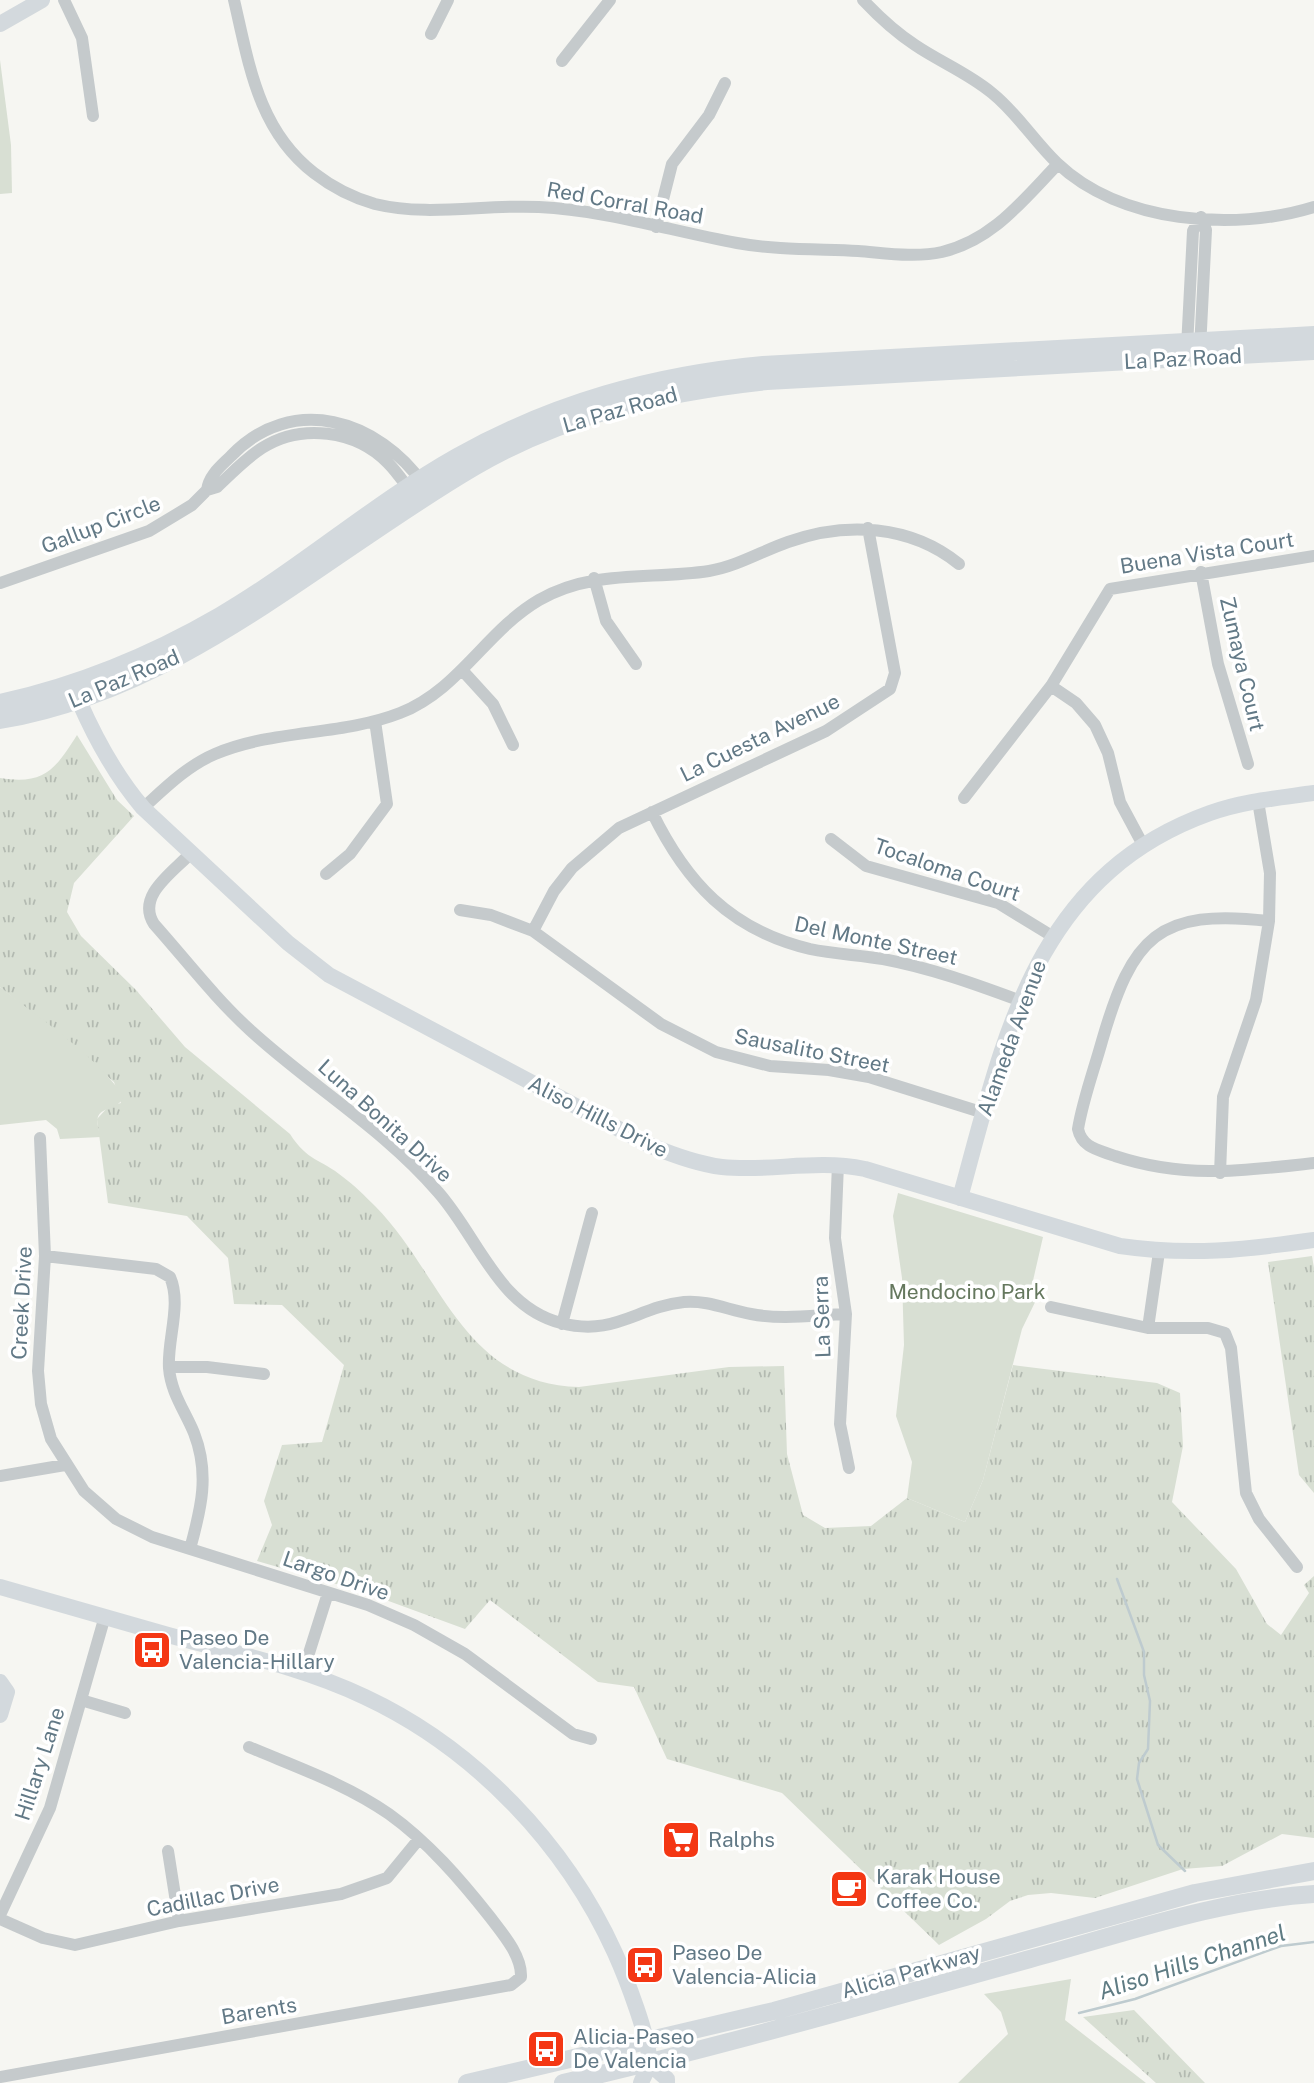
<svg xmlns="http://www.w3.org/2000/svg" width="1314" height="2083" font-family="'Public Sans',sans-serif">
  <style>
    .grass { fill: url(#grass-tufts) }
    .park { fill: #d8dfd3 }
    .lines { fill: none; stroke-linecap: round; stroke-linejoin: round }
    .stream { stroke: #becbcf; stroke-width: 2.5 }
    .street { stroke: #c5cacc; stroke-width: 12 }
    .secondary { stroke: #d3d9dd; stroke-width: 16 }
    .primary { stroke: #d3d9dd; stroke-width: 18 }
    .labels { text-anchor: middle; stroke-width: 7; stroke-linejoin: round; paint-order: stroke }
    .street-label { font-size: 21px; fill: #627986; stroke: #fff }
    .park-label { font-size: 21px; fill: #65785e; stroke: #fff }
    .poi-label { font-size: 21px; fill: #627986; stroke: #fff; text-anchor: start }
    .water-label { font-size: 23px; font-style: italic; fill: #5e7b83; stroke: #fff }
  </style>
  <defs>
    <pattern id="grass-tufts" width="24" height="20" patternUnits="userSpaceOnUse" patternTransform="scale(1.75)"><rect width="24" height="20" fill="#d8dfd3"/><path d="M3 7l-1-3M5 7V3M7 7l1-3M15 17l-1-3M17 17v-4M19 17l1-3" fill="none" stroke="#b3bab1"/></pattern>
  </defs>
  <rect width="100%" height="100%" fill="#f6f6f2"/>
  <!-- grass -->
  <path class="grass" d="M77 735 117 800 134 816 74 883 67 912 81 936 136 990 185 1047 290 1134C308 1162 320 1158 343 1177 354 1185 365 1196 375 1206 443 1275 462 1383 579 1387L729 1367 784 1366 787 1454 803 1515 825 1528 871 1526 907 1498 965 1522 983 1480 1013 1365 1157 1383 1180 1393 1183 1446 1172 1502 1236 1569 1267 1624 1281 1635 1309 1593 1304 1585 1314 1576V1838L1282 1834 1222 1866 1183 1869 1095 1898 1051 1893 1028 1895 1010 1901 986 1919 939 1945 782 1793 667 1759 634 1687 598 1682 490 1600 465 1629 364 1592 257 1561 272 1525 264 1501 282 1445 322 1442 344 1365 282 1305 234 1304 228 1258 187 1216 108 1203 97 1119 109 1106 121 1103 114 1082 0 987V778C44 785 55 770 77 735Z
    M1312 1256 1314 1268V1493L1299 1475 1268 1262Z
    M1134 2010 1205 2083H1156L1083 2017Z"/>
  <!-- park -->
  <path class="park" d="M0 60 11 145 12 193 0 194Z
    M0 987C40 1019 96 1055 124 1097 114 1116 88 1101 101 1137L60 1139 57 1129 46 1120 0 1125Z
    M898 1193 1043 1237 1032 1285 1040 1292 1022 1329 983 1480 965 1522 907 1498 912 1462 896 1416 904 1345 902 1278 893 1216Z
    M1071 1979 1065 2020 1146 2083H958L1008 2034 1001 2012 984 1994Z"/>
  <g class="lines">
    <!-- stream -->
    <path class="stream" d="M1117 1579 1144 1652V1675L1150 1701 1148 1749 1139 1763 1137 1779 1158 1845 1185 1871
      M1079 2013 1135 1999 1281 1946 1314 1942"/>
    <!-- street -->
    <path class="street" d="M64 0 82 38 93 116
      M234 0C249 64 258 130 314 173 332 187 354 198 375 204 428 217 485 204 539 207 605 210 671 231 737 243 776 250 818 249 858 251 885 253 915 258 942 252 993 240 1023 200 1058 164
      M863 0C879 17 895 32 915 45 940 62 968 73 992 93 1017 113 1034 141 1057 163 1120 223 1234 232 1314 207
      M431 34 448 0
      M562 61 610 0
      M656 227 672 164 709 115 725 83
      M1187 347 1193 231 1201 217
      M1200 349 1206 230 1201 217
      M207 490C209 475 221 466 231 456 292 392 379 420 424 485
      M1201 572 1218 664 1248 764
      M594 578 606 621 636 664
      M0 583 149 531 192 505 207 490 217 487C231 474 245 459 262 448 301 423 356 430 388 463 397 472 404 483 412 493
      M462 670 493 704 513 745
      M1051 686 1076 703 1095 725 1108 753 1120 802 1143 845
      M964 798 1051 686 1110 589 1314 556
      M143 808C165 788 187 766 215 754 274 729 341 736 400 713 459 690 486 631 539 600 593 569 650 580 709 571 738 566 762 551 788 542 846 521 911 525 959 564
      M652 812C686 882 730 930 810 949 834 954 859 955 883 959 931 968 975 984 1021 1001
      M831 839 866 866 998 903 1052 936
      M191 853C172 873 136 896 154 924 186 960 215 998 250 1030 311 1086 384 1129 438 1192 478 1237 498 1307 561 1323 614 1337 637 1307 684 1302 708 1300 728 1310 751 1314 782 1320 815 1315 846 1314
      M326 874 350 854 387 804 375 721
      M460 910 491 915 533 931 661 1024 716 1052 770 1066 829 1070 869 1077 984 1113
      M1269 921C1158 908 1132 937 1102 1041 1094 1070 1083 1099 1078 1129 1082 1148 1099 1150 1115 1156 1185 1179 1242 1171 1314 1163
      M533 931 554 891 572 868 619 828 826 731 890 689 895 673 868 528
      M40 1138 45 1256 38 1371 41 1404 51 1439 84 1491 116 1519 152 1537 368 1605 414 1625 465 1654 573 1734 591 1739
      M838 1164 835 1238 846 1314 840 1424 849 1468
      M1220 1173 1223 1097 1256 1000 1269 921 1270 873 1258 801
      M45 1256 156 1269 170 1277C182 1304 167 1340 169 1368 171 1393 185 1411 194 1433 210 1474 201 1509 190 1549
      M1051 1307 1148 1328H1208L1225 1333 1231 1348 1246 1493 1259 1519 1297 1567
      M562 1324 592 1213
      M1148 1328 1159 1252
      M169 1367H207L264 1374
      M0 1476 65 1465
      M303 1672 328 1593
      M81 1700 125 1713
      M168 1851 179 1921
      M0 1915 50 1808 105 1616
      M0 1919 43 1938 75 1945 179 1921 341 1894 387 1878 419 1839
      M0 2077 511 1985 521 1977C522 1956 503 1934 490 1917 460 1879 428 1842 389 1814 346 1784 296 1767 249 1747"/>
    <!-- secondary -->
    <path class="secondary" d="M0 24 42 0
      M79 701C96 740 115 775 143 808L288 943 329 975 649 1145C673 1155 697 1164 722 1167 772 1172 814 1159 865 1169L1120 1246C1189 1256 1245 1250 1314 1240
      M960 1198C1004 1038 1034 876 1210 813 1243 801 1279 798 1314 793
      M0 1587C56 1603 112 1619 168 1635 234 1653 302 1667 365 1697 474 1748 565 1843 615 1953 624 1973 652 2043 649 2064 648 2070 643 2077 641 2083
      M0 1682 7 1692 0 1715
      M649 2063 667 2079V2083"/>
    <!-- primary -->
    <path class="primary" d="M0 703C78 686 151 656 220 616 302 568 374 504 457 457 554 403 654 375 763 365L1314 335
      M0 720C183 689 319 558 474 467 564 414 665 392 767 381L1314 351
      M467 2083 774 2011 1195 1893 1314 1871
      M563 2083C720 2047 874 2002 1030 1959 1123 1934 1217 1900 1314 1894"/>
  </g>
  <!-- icons -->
  <defs>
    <symbol id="bus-square" viewBox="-11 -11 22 22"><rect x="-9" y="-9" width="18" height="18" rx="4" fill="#f43714" stroke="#fff"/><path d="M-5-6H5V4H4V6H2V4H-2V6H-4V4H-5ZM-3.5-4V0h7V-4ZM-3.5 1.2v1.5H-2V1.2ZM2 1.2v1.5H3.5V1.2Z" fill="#fff"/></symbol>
    <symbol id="supermarket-square" viewBox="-11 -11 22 22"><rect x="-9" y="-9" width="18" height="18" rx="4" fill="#f43714" stroke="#fff"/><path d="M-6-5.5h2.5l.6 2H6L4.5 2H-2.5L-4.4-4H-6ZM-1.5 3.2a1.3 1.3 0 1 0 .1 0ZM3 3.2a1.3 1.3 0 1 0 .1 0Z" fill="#fff"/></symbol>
    <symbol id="cafe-square" viewBox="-11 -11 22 22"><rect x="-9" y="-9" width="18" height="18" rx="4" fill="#f43714" stroke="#fff"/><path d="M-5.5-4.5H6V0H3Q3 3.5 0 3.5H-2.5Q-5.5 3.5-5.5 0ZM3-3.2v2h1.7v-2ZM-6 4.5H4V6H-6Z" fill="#fff"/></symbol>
  </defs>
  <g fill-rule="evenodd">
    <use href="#bus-square" x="130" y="1628" width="44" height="44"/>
    <use href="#supermarket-square" x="659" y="1818" width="44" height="44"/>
    <use href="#cafe-square" x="827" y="1867" width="44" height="44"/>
    <use href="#bus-square" x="623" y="1943" width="44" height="44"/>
    <use href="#bus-square" x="524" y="2027" width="44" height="44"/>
  </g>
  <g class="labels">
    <!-- street labels -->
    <g class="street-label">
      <text transform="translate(625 203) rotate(10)" y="7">Red Corral Road</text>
      <text transform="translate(1183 359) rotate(-3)" y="7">La Paz Road</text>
      <text transform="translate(620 410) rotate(-16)" y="7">La Paz Road</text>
      <text transform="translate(101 525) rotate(-21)" y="7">Gallup Circle</text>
      <text transform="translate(1207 553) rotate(-9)" y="7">Buena Vista Court</text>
      <text transform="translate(1242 664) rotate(77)" y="7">Zumaya Court</text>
      <text transform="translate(124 679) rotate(-23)" y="7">La Paz Road</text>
      <text transform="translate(760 738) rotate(-26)" y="7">La Cuesta Avenue</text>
      <text transform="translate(947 870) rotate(19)" y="7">Tocaloma Court</text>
      <text transform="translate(876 941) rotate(12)" y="7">Del Monte Street</text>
      <text transform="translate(1012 1038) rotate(-70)" y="7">Alameda Avenue</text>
      <text transform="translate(812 1051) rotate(11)" y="7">Sausalito Street</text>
      <text transform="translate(598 1117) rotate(27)" y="7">Aliso Hills Drive</text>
      <text transform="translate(385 1121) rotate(42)" y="7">Luna Bonita Drive</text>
      <text transform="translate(22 1303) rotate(-87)" y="7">Creek Drive</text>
      <text transform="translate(822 1317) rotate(-92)" y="7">La Serra</text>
      <text transform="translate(336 1576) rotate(19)" y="7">Largo Drive</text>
      <text transform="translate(40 1764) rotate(-72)" y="7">Hillary Lane</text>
      <text transform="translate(213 1897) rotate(-11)" y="7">Cadillac Drive</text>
      <text transform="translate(911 1972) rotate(-16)" y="7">Alicia Parkway</text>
      <text transform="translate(259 2011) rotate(-10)" y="7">Barents</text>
    </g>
    <!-- park labels -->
    <g class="park-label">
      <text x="967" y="1299">Mendocino Park</text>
    </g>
    <!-- poi labels -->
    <g class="poi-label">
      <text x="179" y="1645">Paseo De<tspan x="179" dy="24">Valencia-Hillary</tspan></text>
      <text x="708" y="1847">Ralphs</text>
      <text x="876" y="1884">Karak House<tspan x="876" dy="24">Coffee Co.</tspan></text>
      <text x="672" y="1960">Paseo De<tspan x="672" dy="24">Valencia-Alicia</tspan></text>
      <text x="573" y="2044">Alicia-Paseo<tspan x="573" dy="24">De Valencia</tspan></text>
    </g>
    <!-- water labels -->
    <g class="water-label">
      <text transform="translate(1192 1962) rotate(-18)" y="8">Aliso Hills Channel</text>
    </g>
  </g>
</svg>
